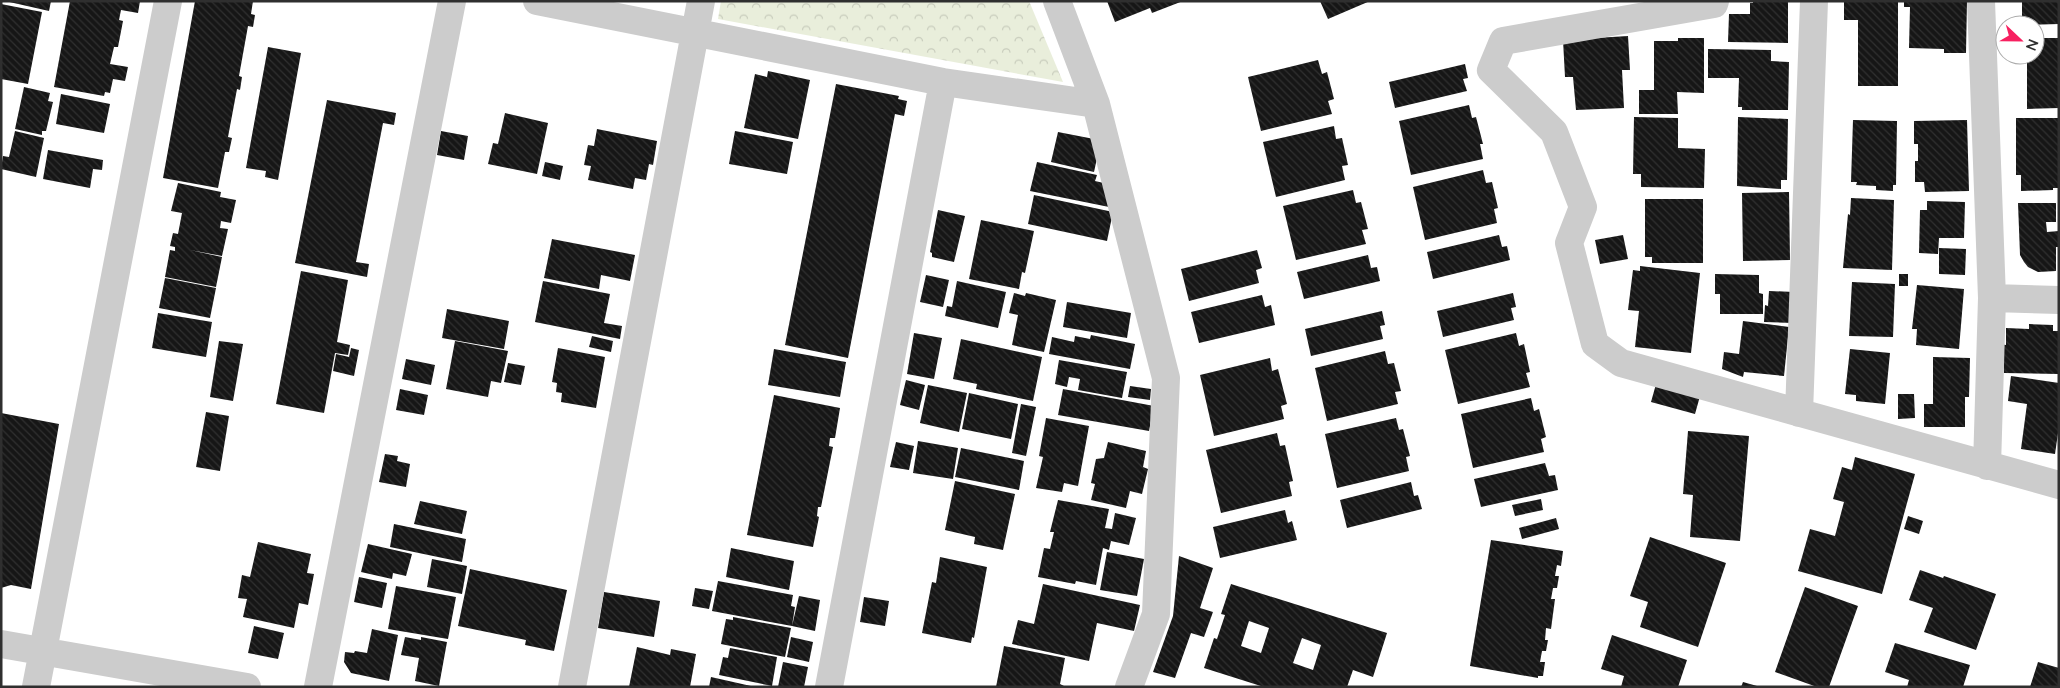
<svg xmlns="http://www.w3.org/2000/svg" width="2060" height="688" font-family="Lato,sans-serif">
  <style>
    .park { fill: url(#park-crowns) }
    .building { fill: url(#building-back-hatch); fill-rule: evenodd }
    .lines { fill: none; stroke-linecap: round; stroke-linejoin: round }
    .minor { stroke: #ccc; stroke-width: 28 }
  </style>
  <defs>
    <pattern id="park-crowns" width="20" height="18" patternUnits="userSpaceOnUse" patternTransform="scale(1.25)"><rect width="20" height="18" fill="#e9eedb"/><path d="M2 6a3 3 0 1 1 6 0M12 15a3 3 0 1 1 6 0" fill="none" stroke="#c8ccbc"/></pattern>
    <pattern id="building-back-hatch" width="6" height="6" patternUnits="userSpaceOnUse" patternTransform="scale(1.25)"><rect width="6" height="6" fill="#161616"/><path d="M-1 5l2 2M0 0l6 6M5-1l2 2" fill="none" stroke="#303030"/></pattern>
  </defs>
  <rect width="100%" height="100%" fill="#fff"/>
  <!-- park -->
  <path class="park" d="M721 1H1029L1063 82 718 19Z"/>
  <!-- building -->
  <path class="building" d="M5 1H51L49 11Z
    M70 1H140L138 13 121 10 119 20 123 21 118 47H114L110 64 128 67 125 81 113 79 110 93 105 92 104 96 54 87Z
    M195 1H253L251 14 255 15 253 27 248 26 239 76 242 77 240 90 237 89 228 137 232 138 229 152H225L218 188 163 178Z
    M1107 1H1183L1152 13 1150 8 1115 22Z
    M1320 1H1370L1328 19Z
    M1753 1 1788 2V43L1728 42 1729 14H1750V3H1753Z
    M1844 1H1898V86H1858V20H1844Z
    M1904 1H1967L1966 53H1944V49L1909 48 1910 7H1904Z
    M2022 1H2059V24L2022 25Z
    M1 4 42 12 28 84 1 79Z
    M1628 36 1630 70H1622L1624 108 1576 110 1573 77H1565L1563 40Z
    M1678 38H1704V93L1677 92 1678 114H1639V90H1654V41H1678Z
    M2035 38H2059V108L2027 109V55H2035Z
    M268 47 301 53 278 180 265 177 266 171 246 168Z
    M1708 49 1771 50V61L1789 62 1788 110H1742V107H1738L1739 78H1708Z
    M1318 60 1322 74 1327 72 1334 99 1328 101 1332 114 1261 131 1248 77Z
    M1465 64 1468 78 1463 79 1467 91 1395 108 1389 82Z
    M768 71 810 80 798 139 744 128 755 74 767 77Z
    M836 84 899 96 898 99 907 101 904 116 895 114 848 358 785 345Z
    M24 87 50 93 48 101 53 102 46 131H42V135L15 129Z
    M61 94 110 104 104 133 56 124Z
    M327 100 396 113 394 125 383 123 356 262 369 264 367 277 295 263Z
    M1469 105 1472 118 1476 117 1483 144H1480L1483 159 1411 175 1399 121Z
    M505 113 548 123 537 174 488 164 493 143 498 144Z
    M1634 117 1678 118V148L1705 149 1704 188 1641 187V174H1633Z
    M1738 117 1788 119 1787 180H1781V189L1737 186Z
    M2016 118H2059V188H2053V190L2021 191V175H2016Z
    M1853 120 1897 121 1896 185H1893V191L1876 190V186L1856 185 1857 182H1851Z
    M1967 120 1969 191 1925 192 1924 182H1915V161H1918V144H1914V121Z
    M1334 126 1336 139 1342 138 1348 165 1342 166 1345 180 1276 197 1263 142Z
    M597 129 657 141 653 165 649 164 646 180 635 178 633 189 588 180 591 166 584 165 588 145 594 146Z
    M15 131 44 138 36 177 1 169 3 156 9 157Z
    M441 131 468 136 464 160 437 155Z
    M735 131 793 142 787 174 729 164Z
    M1058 132 1094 139 1099 149 1094 172 1051 162Z
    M48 150 103 160 102 170 93 169 90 188 43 179Z
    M545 162 563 166 560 180 542 176Z
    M1037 162 1097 175 1095 181 1108 184 1114 208 1030 191Z
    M1483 170 1486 183 1492 182 1498 208 1494 209 1497 223 1425 240 1413 187Z
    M178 183 221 192 220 197 236 200 231 223 221 221 220 228 228 229 222 256 190 250 222 257 216 287 165 277 170 250 175 251V247L170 246 173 233 178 234 182 213 171 211Z
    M1353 190 1356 203 1361 202 1368 229 1362 230 1366 244 1296 260 1283 206Z
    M1789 192 1790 260 1743 261 1742 193Z
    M1034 195 1113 212 1107 241 1028 224Z
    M1851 198 1894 200 1892 270 1843 268 1848 214 1850 215Z
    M1645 199H1703V263H1652V257H1645Z
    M1927 201 1965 202 1964 238H1939L1938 254 1919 253 1920 210H1927Z
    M2018 203H2056V222H2046L2047 232 2059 231V247H2056V271L2038 272 2028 267 2024 262 2020 255Z
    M938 210 965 216 954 262 932 257V253L930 252Z
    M981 220 1034 231 1025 273 1022 272 1019 289 969 279Z
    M1499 235 1502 247 1507 246 1510 260 1433 279 1427 252Z
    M1623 235 1628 259 1600 264 1595 240Z
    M552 239 635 255 630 281 601 275 599 289 544 278Z
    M1939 248 1966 249 1965 275 1939 274Z
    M1257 250 1262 268 1256 270 1259 283 1189 301 1181 269Z
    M1368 255 1371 268 1377 267 1380 281 1304 299 1297 272Z
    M1640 266 1700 273 1691 353 1635 347 1639 311 1628 310 1633 270 1640 271Z
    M301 271 348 280 337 342 350 345 348 355 335 353 324 413 276 404Z
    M1715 274 1759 275V293L1763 294V314H1720V294H1715Z
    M1899 274H1908V286H1899Z
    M926 275 949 280 943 307 920 302Z
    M165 278 216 288 210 318 159 308Z
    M543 281 610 294 604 323 622 326 620 339 535 322Z
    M957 281 1006 292 998 328 945 316 947 306 952 307Z
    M1852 282 1895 284 1893 337 1849 336Z
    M1917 285 1964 289 1959 349 1916 345 1917 329H1912Z
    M1769 291 1794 292 1793 323 1764 322 1765 305 1768 306Z
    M1014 293 1025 296 1026 293 1056 300 1044 352 1012 345 1018 315 1009 313Z
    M1513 293 1516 307 1511 308 1514 320 1443 337 1437 311Z
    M1262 295 1265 307 1271 305 1275 325 1199 343 1191 312Z
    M1067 302 1131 313 1127 338 1063 327Z
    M447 309 509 321 504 349 442 338Z
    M1382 311 1385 325 1380 326 1383 339 1311 356 1305 329Z
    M158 313 212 322 206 357 152 348Z
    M1743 321 1789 327 1784 376 1744 372 1743 377 1722 369 1724 352 1739 354Z
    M2029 324 2053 325V331H2059V374L2004 373V366H2000V344L2006 345V328L2029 329Z
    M914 333 942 338 934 379 907 374Z
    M1516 333 1519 346 1524 344 1530 372 1526 373 1530 387 1458 404 1445 350Z
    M1091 335 1135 344 1130 369 1049 354 1052 337 1074 342 1075 336 1090 339Z
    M592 336 613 341 611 352 589 347Z
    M961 339 1042 357 1033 401 976 389 977 384 953 379Z
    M219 341 243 344 233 401 210 397Z
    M455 341 508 351 501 383 491 381 488 397 446 389Z
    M351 348 359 350 354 376 333 371 336 354 349 357Z
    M558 348 605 357 596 408 561 402 562 393 556 392 557 383 552 382Z
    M774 349 846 362 840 397 768 385Z
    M1850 349 1890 353 1885 404 1856 401V395L1845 394Z
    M1385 351 1388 364 1394 363 1401 391 1395 392 1398 404 1327 421 1315 368Z
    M1933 357 1970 358 1969 397H1965V427H1924V404H1933Z
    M1270 358 1272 371 1278 369 1287 404 1281 406 1284 419 1214 436 1200 375Z
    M406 359 435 365 431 385 402 379Z
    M1059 360 1127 372 1122 398 1078 390 1080 379 1069 377 1067 387 1055 384Z
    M508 363 525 366 521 385 504 382Z
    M2011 376 2059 383V426L2055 454 2021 449 2027 404 2008 401Z
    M1658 377 1702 389 1695 414 1651 402Z
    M906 380 925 385 919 410 900 405Z
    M928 385 967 393 959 432 920 423Z
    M1130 386 1151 389 1150 400 1128 397Z
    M400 389 428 395 424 415 396 410Z
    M1063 389 1154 406 1149 431 1058 415Z
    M969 393 1018 404 1011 439 962 429Z
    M1898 394H1914L1915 418 1898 419Z
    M774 395 840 408 835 438H830L829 446 833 447 821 507H818L817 516 819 517 813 547 747 535Z
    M1531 398 1534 411 1539 409 1546 437 1541 439 1544 452 1473 468 1461 414Z
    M1021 404 1036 407 1026 456 1012 453Z
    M206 412 229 416 220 471 196 467Z
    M1 413 59 424 31 589 11 585 1 588Z
    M1046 418 1089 426 1078 486 1064 483 1062 492 1036 488 1043 457 1039 456Z
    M1396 418 1399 430 1403 429 1410 456 1406 457 1409 471 1337 488 1325 434Z
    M1688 431 1749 436 1740 541 1690 537 1693 495 1683 494Z
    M1277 433 1280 446 1285 445 1293 481 1289 482 1292 496 1221 513 1206 450Z
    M918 441 958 448 953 479 913 473Z
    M896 442 914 446 909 470 890 467Z
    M1108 442 1146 451 1143 467 1148 469 1142 494 1130 491 1126 508 1091 500 1095 484 1091 483 1096 459 1104 458Z
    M961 448 1024 461 1019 490 955 477Z
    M385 454 398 456 397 461 410 464 406 487 379 482Z
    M1855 457 1915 474 1882 594 1798 571 1810 529 1835 536 1844 502 1833 499 1842 467 1852 470Z
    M1545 463 1549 476 1555 475 1558 490 1481 507 1474 479Z
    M955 481 1015 494 1003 550 974 544 975 537 945 530Z
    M1411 482 1414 496 1418 495 1422 509 1347 528 1340 500Z
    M1541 499 1543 510 1515 516 1512 505Z
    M1058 500 1109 509 1105 528 1112 529 1115 513 1136 518 1129 545 1111 541 1109 550 1103 548 1096 585 1076 581 1075 584 1038 577 1044 548 1050 549 1054 532H1050Z
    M420 501 467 511 462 534 414 524Z
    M1285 510 1288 523 1292 521 1297 540 1220 558 1213 527Z
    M1908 516 1923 521 1919 534 1904 529Z
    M1556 518 1559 529 1522 539 1519 528Z
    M394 524 466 539 462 562 390 547Z
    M1650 537 1726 563 1698 647 1640 627 1648 602 1630 596Z
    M1491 540 1563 551 1561 566 1557 565 1555 576H1559L1557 588H1553L1551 599H1555L1551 629 1546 628 1545 640H1548L1546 651H1542L1540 662H1545L1543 676H1538V678L1470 666Z
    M258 542 311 554 307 573 314 574 308 605 299 603 294 628 243 617 247 599 238 598 242 575 250 577Z
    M368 544 412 554 406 576 393 573 392 579 361 572Z
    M731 548 794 561 789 590 726 577Z
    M1107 552 1144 559 1137 596 1100 590Z
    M1179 556 1213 568 1200 608 1213 612 1204 637 1191 633 1175 678 1153 672 1173 616Z
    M940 557 987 567 974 638 972 637 971 643 922 633 932 582 936 583Z
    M432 559 467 566 462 594 427 587Z
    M470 569 567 590 554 651 525 645 526 640 458 626Z
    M1920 570 1943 578 1944 576 1996 594 1976 650 1924 632 1933 608 1909 600Z
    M359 577 387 583 382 608 354 602Z
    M718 581 793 595 791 606 795 607 792 626 712 611Z
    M1043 584 1140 605 1134 631 1097 623 1089 661 1012 644 1018 620 1034 624Z
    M1231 584 1387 633 1373 677 1353 670 1347 687H1264L1204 668 1214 638 1217 639 1225 615 1221 614ZM1249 621 1269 628 1261 653 1241 646ZM1302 638 1321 645 1313 670 1293 663Z
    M396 586 456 597 448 639 388 629Z
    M1805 587 1858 606 1829 687H1817L1775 672Z
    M695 588 713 591 709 609 692 606Z
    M604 592 660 601 654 637 598 628Z
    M799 596 820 600 815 631 792 626Z
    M864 597 889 601 885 626 860 622Z
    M733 617 791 628 785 657 721 644 726 619 733 620Z
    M254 626 284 633 278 659 248 653Z
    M372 629 398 635 389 681 351 673 344 662 345 652 354 653 355 651 367 653Z
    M1612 635 1687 660 1678 687H1621L1624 676 1601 669Z
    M405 637 421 640V637L447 642 439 686 415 681 419 658 401 655Z
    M791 637 813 642 809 662 787 657Z
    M1895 643 1970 665 1963 687H1907L1909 680 1885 672Z
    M1004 646 1065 658 1060 684 1066 687H996Z
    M637 647 670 655 671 649 696 654 690 687H629Z
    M730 648 777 657 772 686 719 675 723 657 728 658Z
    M783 662 808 667 804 687H778Z
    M2038 662 2059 668V687H2030Z
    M711 677 751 686V687H709Z
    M1743 682 1757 686V687H1741Z"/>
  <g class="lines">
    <!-- minor -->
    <path class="minor" d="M537 1 943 82 1096 104
      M1057 1 1096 104 1166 378 1156 614 1129 687
      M1715 1 1714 4 1503 41 1491 70 1554 132 1583 207 1569 243 1595 344 1621 363 2059 485
      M1981 1 1992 298 1987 466
      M1992 298 2059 300
      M1799 413 1814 1
      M1 644 247 687
      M36 687 168 1
      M318 687 452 1
      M572 687 701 1
      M829 687 943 82"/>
  </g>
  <!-- border -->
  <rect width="2060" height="688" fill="none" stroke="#2f2f2f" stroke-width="5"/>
  <!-- north arrow -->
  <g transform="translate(2020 40) rotate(112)"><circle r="24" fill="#ffffff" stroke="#acacac"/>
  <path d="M0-4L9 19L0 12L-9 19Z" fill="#f72060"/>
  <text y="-8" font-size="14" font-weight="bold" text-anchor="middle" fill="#2f2f2f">N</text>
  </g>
</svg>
